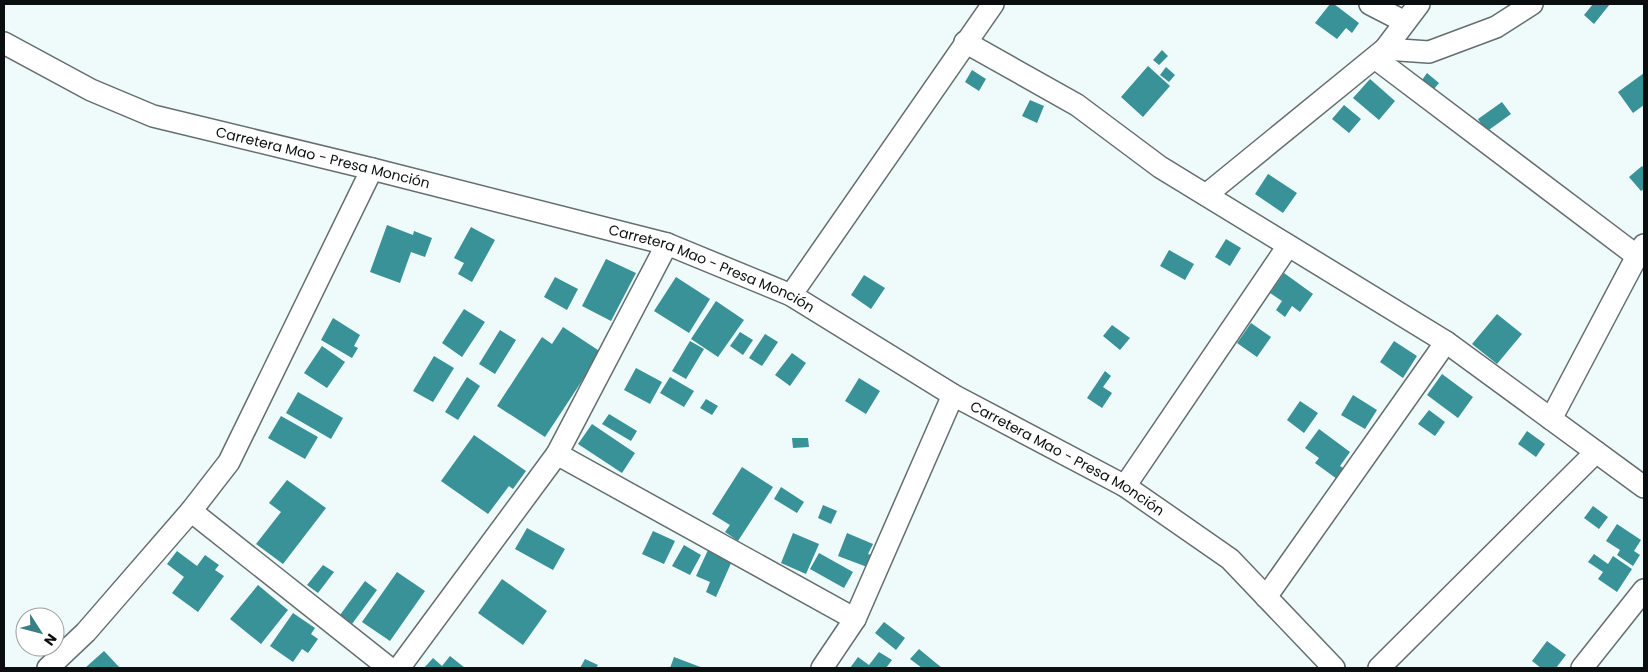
<svg xmlns="http://www.w3.org/2000/svg" width="1648" height="672" font-family="Poppins,sans-serif">
  <style>
    .building { fill: #399297 }
    .lines { fill: none; stroke-linecap: round; stroke-linejoin: round }
    .street-casing { stroke: #656e6f; stroke-width: 24 }
    .street { stroke: #fff; stroke-width: 21 }
    .labels { text-anchor: middle; stroke-width: 5; stroke-linejoin: round; paint-order: stroke }
    .street-label { font-size: 14px; fill: #0b0e0f; stroke: #fff }
  </style>
  <rect width="100%" height="100%" fill="#effafa"/>
  <!-- building -->
  <path class="building" d="M1330 4H1334L1359 23 1352 33 1346 28 1337 39 1315 23Z
    M1593 4H1610L1594 24 1584 15Z
    M1162 50 1168 56 1159 65 1153 60Z
    M1148 66 1170 86 1143 117 1121 97Z
    M1166 67 1175 75 1169 82 1160 75Z
    M972 70 986 79 979 91 965 82Z
    M1427 73 1439 83 1434 89 1422 80Z
    M1644 73V105L1633 113 1618 92Z
    M1370 79 1395 101 1379 120 1353 98Z
    M1030 100 1044 106 1037 123 1022 116Z
    M1502 102 1511 114 1486 132 1478 119Z
    M1344 105 1361 119 1349 133 1332 119Z
    M1642 166 1644 168V189L1641 191 1629 177Z
    M1268 174 1297 193 1283 213 1255 194Z
    M387 225 413 235 414 231 432 238 425 257 411 252 400 283 370 272Z
    M471 227 495 240 472 282 458 274 464 263 454 258Z
    M1226 239 1241 248 1230 266 1215 257Z
    M1169 250 1194 264 1185 280 1160 266Z
    M606 259 636 273 611 321 582 306Z
    M1284 273 1313 294 1300 312 1292 306 1285 317 1276 310 1282 301 1270 293Z
    M864 275 885 288 871 309 851 295Z
    M555 277 578 289 567 310 544 297Z
    M676 277 710 299 689 333 654 311Z
    M716 301 744 320 718 357 691 339Z
    M464 309 485 322 462 357 442 343Z
    M1497 314 1522 334 1497 364 1472 344Z
    M333 318 360 335 354 346 358 348 352 358 321 340Z
    M1251 323 1271 337 1257 357 1237 343Z
    M1112 325 1130 338 1120 350 1103 336Z
    M563 327 601 352 545 437 497 406 542 337 552 344Z
    M500 330 516 340 495 374 479 364Z
    M740 332 753 340 743 355 730 346Z
    M765 334 778 342 762 366 749 358Z
    M690 341 704 349 686 379 672 371Z
    M1394 341 1417 356 1403 378 1380 362Z
    M322 346 345 362 327 388 304 373Z
    M792 353 806 363 790 386 775 375Z
    M434 356 454 368 433 402 413 391Z
    M636 368 662 382 650 404 624 390Z
    M1105 371 1111 376 1103 387 1112 393 1102 408 1087 398Z
    M1442 374 1473 397 1458 418 1427 395Z
    M467 377 480 386 458 420 445 412Z
    M670 377 694 391 684 407 660 393Z
    M859 378 880 391 866 414 845 401Z
    M298 392 343 418 331 439 286 413Z
    M1353 395 1377 410 1365 429 1341 415Z
    M706 399 718 406 712 415 700 408Z
    M1300 401 1318 413 1304 433 1287 420Z
    M1429 410 1445 422 1435 436 1418 424Z
    M609 414 637 431 631 441 602 424Z
    M281 416 318 437 305 459 268 438Z
    M592 424 635 453 622 473 578 444Z
    M1319 429 1350 452 1340 466 1345 469 1337 479 1315 463 1319 458 1305 448Z
    M1527 431 1545 444 1536 457 1518 444Z
    M474 435 526 471 513 489 509 486 488 514 441 481Z
    M792 438H808L809 447 793 448Z
    M742 467 773 487 738 541 725 532 730 525 712 514Z
    M287 480 326 508 283 564 256 544 281 512 269 503Z
    M781 487 804 502 797 513 774 499Z
    M823 505 837 511 831 524 818 518Z
    M1593 506 1608 517 1599 529 1584 518Z
    M1617 524 1641 540 1634 551 1640 555 1633 566 1617 555 1620 550 1606 541Z
    M527 528 565 549 553 570 515 549Z
    M653 531 675 541 664 564 642 554Z
    M793 533 819 544 806 574 781 563Z
    M847 533 873 544 868 554 872 555 867 567 838 556Z
    M684 545 701 555 690 575 672 566Z
    M708 550 732 561 716 597 706 592 710 582 696 576Z
    M177 551 197 566 205 555 219 565 215 570 224 576 198 612 172 593 184 577 167 564Z
    M819 553 853 572 844 588 810 569Z
    M1594 554 1608 564 1613 556 1632 569 1617 592 1598 579 1603 572 1588 562Z
    M323 565 334 572 318 593 307 585Z
    M397 572 425 591 390 641 362 622Z
    M502 579 547 611 523 645 478 613Z
    M365 581 377 590 352 624 340 615Z
    M258 585 288 610 261 644 230 619Z
    M293 613 315 628 311 634 318 639 308 653 302 649 293 662 270 646Z
    M884 622 905 638 896 650 875 633Z
    M1547 641 1566 655 1556 668H1541L1532 661Z
    M919 649 942 668H922L910 659Z
    M104 651 120 668H85Z
    M879 652 892 660 886 668H850L858 657 869 665Z
    M450 656 465 668H424L433 658 442 666Z
    M674 657 703 668H670Z
    M585 659 598 665 596 668H580Z"/>
  <g class="lines">
    <defs>
      <g id="street">
        <path d="M1370 4 1405 22"/>
        <path d="M965 42 1077 105 1160 167 1446 342 1644 487"/>
        <path id="s1" d="M4 43 91 90 153 116 372 169 667 244 791 295 953 395 1125 486 1230 559 1334 668"/>
        <path d="M1385 49 1429 52 1496 27 1532 4"/>
        <path d="M1375 58 1637 256"/>
        <path d="M1206 195 1385 49 1419 4"/>
        <path d="M791 295 993 4"/>
        <path d="M1551 419 1637 256 1644 245"/>
        <path d="M557 454 855 619"/>
        <path d="M1125 486 1288 246"/>
        <path d="M191 511 389 668"/>
        <path d="M1266 597 1446 342"/>
        <path d="M48 668 86 632 191 511 229 462 372 169"/>
        <path d="M399 668 557 454 667 244"/>
        <path d="M822 668 855 619 953 395"/>
        <path d="M1379 668 1596 452"/>
        <path d="M1582 668 1644 590"/>
      </g>
    </defs>
    <!-- street casing -->
    <use href="#street" class="street-casing"/>
    <!-- street -->
    <use href="#street" class="street"/>
  </g>
  <g class="labels">
    <!-- street labels -->
    <g class="street-label">
      <text dy="5" stroke="none"><textPath href="#s1" startOffset="341">Carretera Mao - Presa Monción</textPath></text>
      <text dy="5" stroke="none"><textPath href="#s1" startOffset="746">Carretera Mao - Presa Monción</textPath></text>
      <text dy="5" stroke="none"><textPath href="#s1" startOffset="1151">Carretera Mao - Presa Monción</textPath></text>
    </g>
  </g>
  <!-- border -->
  <rect width="1648" height="672" fill="none" stroke="#0b0e0f" stroke-width="10"/>
  <!-- north arrow -->
  <g transform="translate(40 632) rotate(126)"><circle r="24" fill="#ffffff" stroke="#9d9f9f"/>
  <path d="M0-4L9 19L0 12L-9 19Z" fill="#377f84"/>
  <text y="-8" font-size="14" font-weight="bold" text-anchor="middle" fill="#0b0e0f">N</text>
  </g>
</svg>
